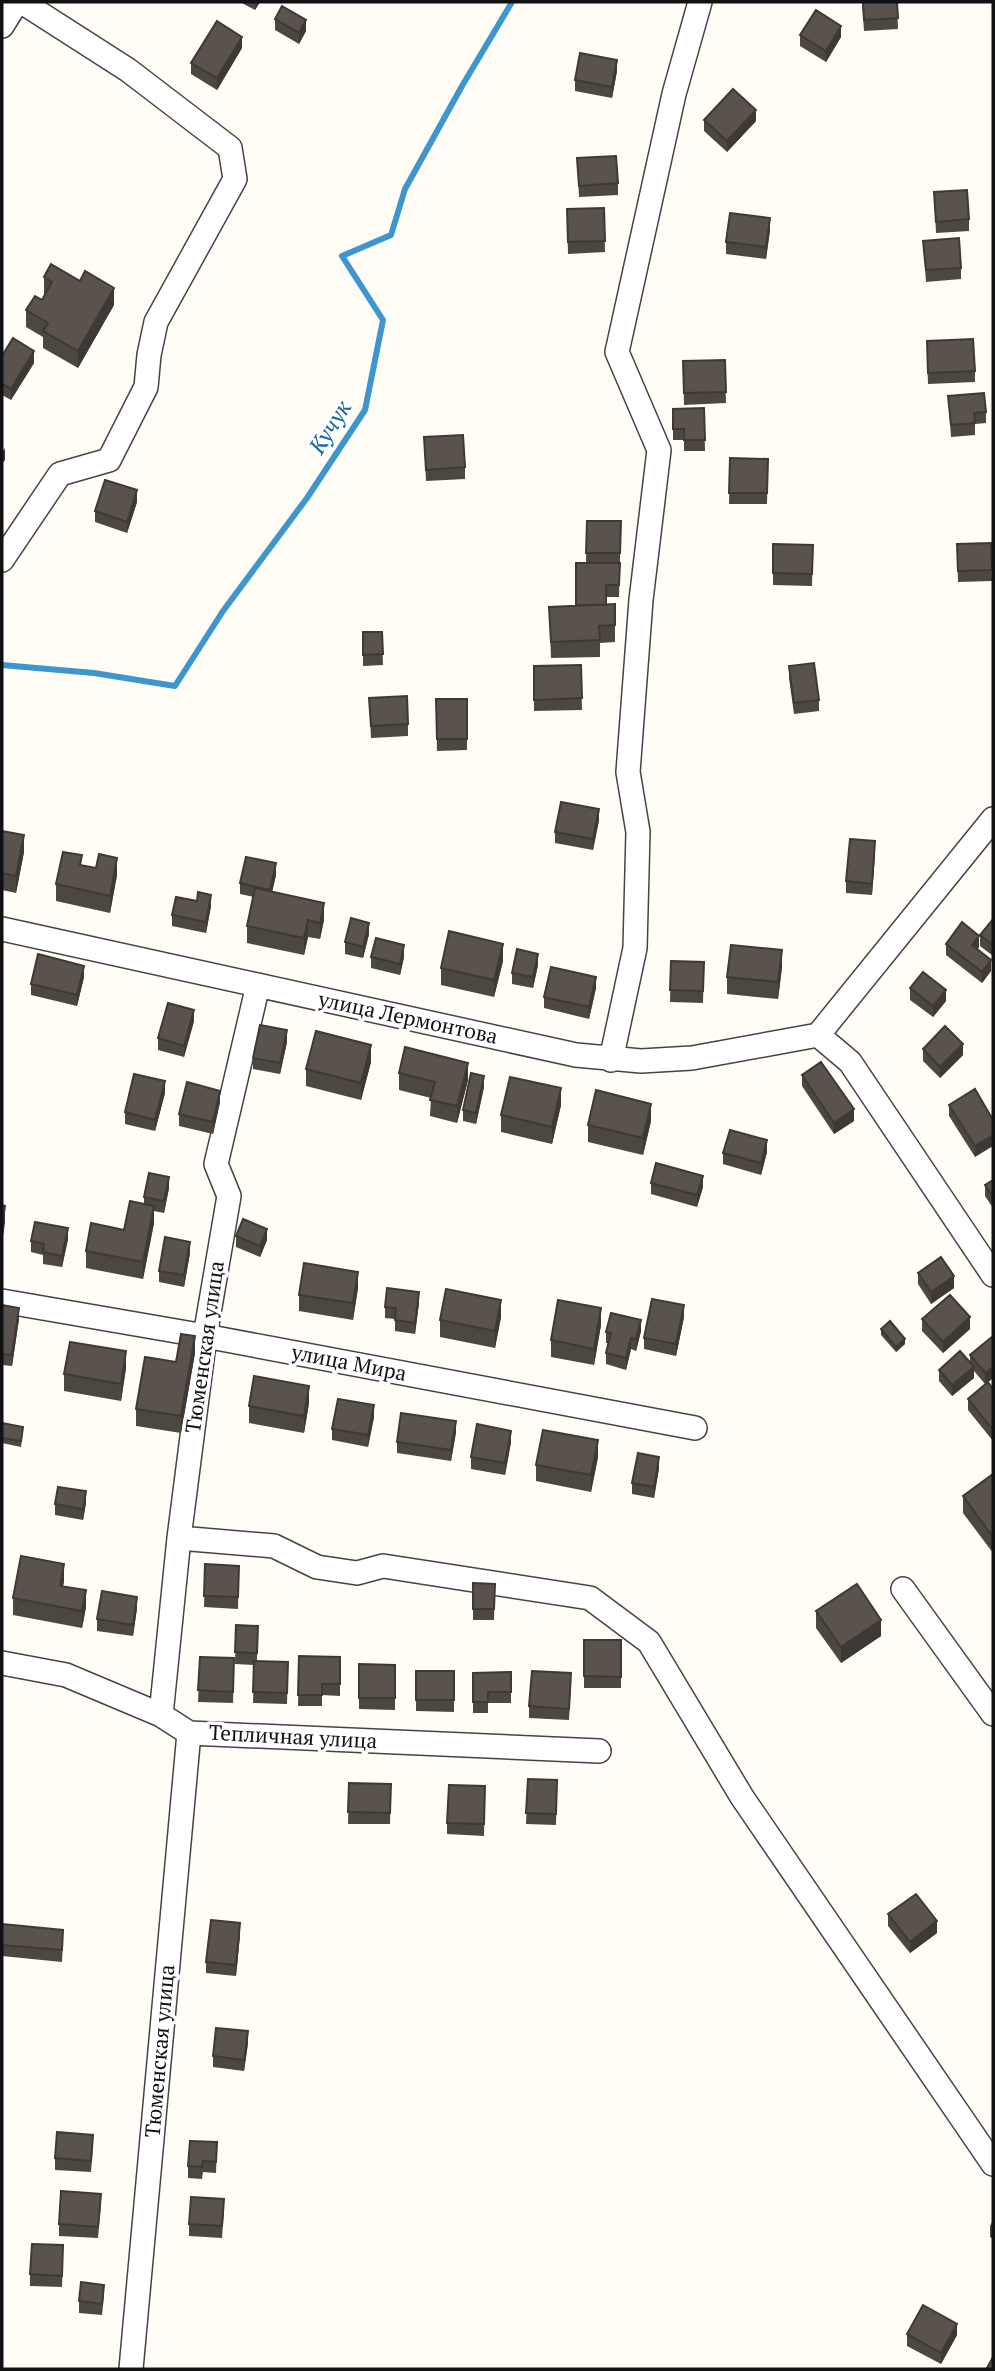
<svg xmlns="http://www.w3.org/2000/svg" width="995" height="2371" font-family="'PT Serif',serif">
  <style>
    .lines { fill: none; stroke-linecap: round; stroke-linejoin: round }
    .stream { stroke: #3f96cf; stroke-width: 6 }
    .minor-casing { stroke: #444; stroke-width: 26 }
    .minor { stroke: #fff; stroke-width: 23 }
    .wall { fill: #4d4742 }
    .shaded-wall { fill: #3f3936 }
    .building { fill: #5a524d; stroke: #3f3936; stroke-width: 2 }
    .labels { text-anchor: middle; stroke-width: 7; stroke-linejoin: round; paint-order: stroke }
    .street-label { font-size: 21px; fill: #111; stroke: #fff }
    .water-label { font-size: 23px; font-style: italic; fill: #1768a6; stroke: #fff }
  </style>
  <rect width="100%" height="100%" fill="#fffdf5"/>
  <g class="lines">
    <!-- stream -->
    <path class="stream" d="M2 665 94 673 175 686 223 611 307 498 365 410 383 320 342 256 391 235 405 189 462 86 512 2"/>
    <defs>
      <path id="minor" d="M2 26 17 2
        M2 560 60 474 109 460 146 387 149 355 156 322 235 179 230 148 128 70 22 2
        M2 929 576 1055 641 1061 692 1058 818 1035 993 819
        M818 1035 850 1062 993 1275
        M611 1060 635 948 638 832 628 772 641 600 659 450 617 352 674 94 700 2
        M2 1301 205 1336 695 1428
        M179 1538 274 1546 317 1567 357 1573 383 1566 590 1598 649 1642 742 1797 993 2164
        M903 1589 993 1714
        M2 1663 66 1675 161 1715 189 1733 599 1751
        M161 1715 179 1538 205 1336 229 1196 216 1164 258 985
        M131 2369 189 1733"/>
    </defs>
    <!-- minor casing -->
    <use href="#minor" class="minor-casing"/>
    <!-- minor -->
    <use href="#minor" class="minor"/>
  </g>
  <!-- wall -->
  <path class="wall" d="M240 2H260L255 10Z
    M862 2H897L898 29 864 31Z
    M275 19 306 31 299 44 275 30Z
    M800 35 841 37 826 62 800 46Z
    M242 48 217 90 191 74V63Z
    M617 71 612 98 575 91V80Z
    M704 120 756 121 727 152 704 131Z
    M577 158 618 183V195L579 197Z
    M934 192 969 219V231L936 233Z
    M604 208 605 252 568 254 567 209Z
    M770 230 766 259 726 254V242Z
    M923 241 961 268V279L926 282Z
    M44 277 114 305 78 368 43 348V337L26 327V310L42 300 45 294H44Z
    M927 353 975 371V382L928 384Z
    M2 356 34 363 11 400 2 395Z
    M725 360 726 403 684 405 683 361Z
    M948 396 986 412V423L975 424V435L951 437Z
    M704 408 705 451H684V440H673V409Z
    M424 437 465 467V479L426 481Z
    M730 458 768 459 767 504H729Z
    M137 502 127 533 95 522V511Z
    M587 521H621L619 597H606V605L615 625V642L600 643V657L551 658 549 607 576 606V563H586Z
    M991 543 992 581 958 582 957 544Z
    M773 544 813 545 812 586 773 585Z
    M363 632H382L383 665 363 666Z
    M581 665 582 710 534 711V666Z
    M789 666 819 700V711L794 714 789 678Z
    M369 698 408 724V736L371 738Z
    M436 699H467V750L437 751Z
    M599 820 593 850 555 843V832Z
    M2 831 24 852 16 893 2 890Z
    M875 853 872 895 846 893V881Z
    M82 865 117 875 110 913 56 901V884Z
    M276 875 272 892 324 920 320 939 308 937 304 955 247 943V926L254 897 240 894V883Z
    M211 906 206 933 172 926V915Z
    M993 919V956L980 946V935Z
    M369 934 363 958 345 954V942Z
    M946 944 979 947 977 949 991 971 982 983 946 955Z
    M371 957H404L400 975 371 968Z
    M503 961 494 997 441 985V968Z
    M671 961 704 962 703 1003 670 1002Z
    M538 965 533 988 512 984V973Z
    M782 967 778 999 727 994V977Z
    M84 977 77 1006 31 995V984Z
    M596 988 589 1019 544 1008V997Z
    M910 988 946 1001 933 1017 910 1000Z
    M194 1021 184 1057 158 1050V1038Z
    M287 1042 280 1074 253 1069V1058Z
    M923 1049 963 1055 940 1078 923 1061Z
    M371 1062 361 1100 306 1086V1069Z
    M399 1073 468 1080 457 1123 430 1116 431 1098 399 1090Z
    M802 1075 854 1121 834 1134 802 1086Z
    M484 1087 476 1124 463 1121V1110Z
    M165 1093 155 1131 125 1124V1112Z
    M220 1102 213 1134 179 1126V1114Z
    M561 1105 552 1144 501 1132V1115Z
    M949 1105 993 1120 975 1157 949 1116Z
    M651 1121 643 1155 588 1142V1125Z
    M767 1152 761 1175 723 1164V1153Z
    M993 1180V1208L985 1196V1185Z
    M651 1183 703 1187 697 1207 651 1194Z
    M169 1188 164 1213 154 1211V1223L143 1279 86 1268V1251L124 1230 144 1204V1197Z
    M236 1236 267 1240 260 1257 236 1247Z
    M68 1239 62 1267 43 1264V1255L31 1252V1241Z
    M190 1253 184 1287 159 1282V1271Z
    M918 1273 954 1288 931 1304 918 1284Z
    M358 1288 353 1320 299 1311V1295Z
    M419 1303 415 1334 395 1331V1319L385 1318V1307Z
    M2 1305 19 1319 12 1366 2 1365Z
    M501 1317 495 1348 440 1337V1320Z
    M684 1317 676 1356 644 1349V1338Z
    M922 1319 970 1329 943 1353 922 1331Z
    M601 1325 594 1365 551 1357V1340Z
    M881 1329 905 1344 896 1352 881 1335Z
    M641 1331 636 1351 631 1349 626 1370 606 1364V1353L608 1343H606V1332Z
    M993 1336V1378L988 1382 993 1389V1441L968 1410V1399L985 1384 974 1371V1378L952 1396 939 1381V1370L970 1362V1355Z
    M195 1353 181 1433 136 1426V1409L176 1362Z
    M126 1368 121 1401 64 1391V1374Z
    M309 1403 304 1433 249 1423V1406Z
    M374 1417 368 1447 332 1440V1429Z
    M2 1423 23 1432 21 1447 2 1443Z
    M456 1432 451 1461 397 1453V1442Z
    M511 1442 505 1475 471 1469V1457Z
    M598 1457 591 1492 536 1481V1465Z
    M659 1468 654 1498 632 1494V1483Z
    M993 1474V1553L963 1513V1496Z
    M86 1503 83 1520 55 1515V1504Z
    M205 1564 239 1566 238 1609 204 1607Z
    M64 1581 63 1586 86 1607 82 1628 13 1615V1598Z
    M473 1583 495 1584 494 1620H473Z
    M137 1608 133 1636 97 1631V1619Z
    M816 1611 881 1636 841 1663 816 1628Z
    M236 1625 258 1626 257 1661 288 1662 287 1704 253 1703 254 1665 235 1664Z
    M584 1640H621V1688H584Z
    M299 1656 340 1657V1696L322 1695V1706H298Z
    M200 1657 234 1669 233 1703 198 1702Z
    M359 1664 395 1665V1710L359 1709Z
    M416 1671H454V1712L416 1711Z
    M511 1672V1703H488V1713H473V1673Z
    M571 1685 569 1720 529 1718V1706Z
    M528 1779 557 1780 556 1825 526 1824Z
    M349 1783 391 1784 390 1824H348Z
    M485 1786 484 1836 447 1834V1823Z
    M888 1914 937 1933 910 1953 888 1926Z
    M2 1924 63 1941 62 1962 2 1956Z
    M240 1935 236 1976 206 1973V1962Z
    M248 2043 244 2071 213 2067V2056Z
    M217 2142 216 2173 203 2172 202 2179 188 2178V2166Z
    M93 2146 91 2172 55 2170V2158Z
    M101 2205 98 2238 59 2236V2224Z
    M224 2210 222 2238 189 2236V2224Z
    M993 2220V2239L990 2237V2226Z
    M63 2256 62 2287 30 2286V2274Z
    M104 2296 102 2315 79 2313V2301Z
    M907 2334 957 2335 941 2364 907 2346Z"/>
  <!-- shaded-wall -->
  <path class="shaded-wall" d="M255 2H260L255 10Z
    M306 20V31L299 44V33Z
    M841 26V37L826 62V51Z
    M242 37V48L217 90V78Z
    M617 60V71L612 98V87Z
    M756 110V121L727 152V141Z
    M770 218V230L766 259V247Z
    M114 288V305L78 368V351Z
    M34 351V363L11 400V389Z
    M5 448V460L2 464V453Z
    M137 490V502L127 533V522Z
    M599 809V820L593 850V839Z
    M24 835V852L16 893V876Z
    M875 841V853L872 895V884Z
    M117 858V875L110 913V896Z
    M276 863V875L270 901V890Z
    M211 895V906L206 933V922Z
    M324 903V920L320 939V923Z
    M308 920V937L304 955V938Z
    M369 923V934L363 958V947Z
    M979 936V947L972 957V945Z
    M503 944V961L494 997V980Z
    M404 945V957L400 975V964Z
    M782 950V967L778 999V982Z
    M538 954V965L533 988V977Z
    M991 960V971L982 983V972Z
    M84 966V977L77 1006V995Z
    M596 977V988L589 1019V1007Z
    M946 990V1001L933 1017V1006Z
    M194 1010V1021L184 1057V1046Z
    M287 1030V1042L280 1074V1063Z
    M963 1044V1055L940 1078V1067Z
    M371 1045V1062L361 1100V1083Z
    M468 1063V1080L457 1123V1106Z
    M484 1076V1087L476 1124V1113Z
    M165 1081V1093L155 1131V1120Z
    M561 1088V1105L552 1144V1127Z
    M220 1091V1102L213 1134V1122Z
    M651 1104V1121L643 1155V1138Z
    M854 1109V1121L834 1134V1123Z
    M993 1135V1146L975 1157V1146Z
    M767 1140V1152L761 1175V1163Z
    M703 1176V1187L697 1207V1195Z
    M169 1177V1188L164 1213V1201Z
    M5 1206V1223L2 1243V1227Z
    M154 1206V1223L143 1279V1262Z
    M68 1228V1239L62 1267V1256Z
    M267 1229V1240L260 1257V1246Z
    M190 1242V1253L184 1287V1275Z
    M358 1272V1288L353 1320V1303Z
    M954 1276V1288L931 1304V1292Z
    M419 1292V1303L415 1334V1323Z
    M501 1300V1317L495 1348V1331Z
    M684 1305V1317L676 1356V1344Z
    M19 1308V1319L12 1366V1355Z
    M601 1308V1325L594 1365V1349Z
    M970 1317V1329L943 1353V1342Z
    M641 1320V1331L636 1351V1339Z
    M195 1336V1353L181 1433V1416Z
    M631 1338V1349L626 1370V1358Z
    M905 1339V1344L896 1352V1347Z
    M126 1351V1368L121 1401V1384Z
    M974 1367V1378L952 1396V1385Z
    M993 1367V1378L985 1385V1373Z
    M309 1386V1403L304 1433V1416Z
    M374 1405V1417L368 1447V1435Z
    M456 1421V1432L451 1461V1450Z
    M511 1431V1442L505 1475V1463Z
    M598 1440V1457L591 1492V1475Z
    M659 1457V1468L654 1498V1487Z
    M86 1491V1503L83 1520V1509Z
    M64 1564V1581L60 1602V1586Z
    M86 1590V1607L82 1628V1611Z
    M137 1597V1608L133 1636V1625Z
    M881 1620V1636L841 1663V1647Z
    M937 1921V1933L910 1953V1942Z
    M240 1923V1935L236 1976V1965Z
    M248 2031V2043L244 2071V2060Z
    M957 2324V2335L941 2364V2353Z"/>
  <!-- building -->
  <path class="building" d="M863 2H897L898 18 864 20Z
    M282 6 306 20 299 33 275 19Z
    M816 10 841 26 826 51 800 35Z
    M217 21 242 37 217 78 191 63Z
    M580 53 617 60 612 87 575 80Z
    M733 89 756 110 727 141 704 120Z
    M616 156 618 183 579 186 577 158Z
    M967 190 969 219 936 222 934 192Z
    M604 208 605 241 568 242 567 209Z
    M730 213 770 218 766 247 726 242Z
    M959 238 961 268 926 270 923 241Z
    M51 264 80 281 85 271 114 288 78 351 43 331 48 323 26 310 35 296 42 300 52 282 44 277Z
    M13 338 34 351 11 389 2 383V356Z
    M973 339 975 371 928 373 927 341Z
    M725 360 726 392 684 393 683 361Z
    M984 393 986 412 974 413 975 423 951 425 948 396Z
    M704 408 705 440H684V429H673V409Z
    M463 435 465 467 426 470 424 437Z
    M730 458 768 459 767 493H729Z
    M105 480 137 490 127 522 95 511Z
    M587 521H621L620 553H586Z
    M991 543 992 570 958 571 957 544Z
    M773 544 813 545 812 574 773 573Z
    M576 563H620L619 585H606V605H576Z
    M615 604V625L599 626 600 640 551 642 549 607Z
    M363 632H382L383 654 363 655Z
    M814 663 819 700 794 703 789 666Z
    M581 665 582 698 534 700V666Z
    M407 696 408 724 371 726 369 698Z
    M436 699H467V739H437Z
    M561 802 599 809 593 839 555 832Z
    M2 831 24 835 16 876 2 873Z
    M850 839 875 841 872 884 846 881Z
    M63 852 82 855 80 865 96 868 99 854 117 858 110 896 56 884Z
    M246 857 276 863 270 890 240 883Z
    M255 888 324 903 320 923 308 920 304 938 247 926Z
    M198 892 211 895 206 922 172 915 176 897 197 901Z
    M351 918 369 923 363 947 345 942Z
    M993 919V945L980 935Z
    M962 922 979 936 972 945 991 960 982 972 946 944Z
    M449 931 503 944 494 980 441 968Z
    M376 938 404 945 400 964 371 957Z
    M731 945 782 950 778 982 727 977Z
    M517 949 538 954 533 977 512 973Z
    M38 954 84 966 77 995 31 984Z
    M671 961 704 962 703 991 670 990Z
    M551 967 596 977 589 1007 544 997Z
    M923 972 946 990 933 1006 910 988Z
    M168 1003 194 1010 184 1046 158 1038Z
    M260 1025 287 1030 280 1063 253 1058Z
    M945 1026 963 1044 940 1067 923 1049Z
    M316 1031 371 1045 361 1083 306 1069Z
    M405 1047 468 1063 457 1106 430 1100 435 1082 399 1073Z
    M821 1062 854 1109 834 1123 802 1075Z
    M471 1073 484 1076 476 1113 463 1110Z
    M134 1074 165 1081 155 1120 125 1112Z
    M510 1077 561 1088 552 1127 501 1115Z
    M187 1082 220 1091 213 1122 179 1114Z
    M975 1089 993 1120V1135L975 1146 949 1105Z
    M596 1090 651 1104 643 1138 588 1125Z
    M730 1130 767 1140 761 1163 723 1153Z
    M656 1163 703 1176 697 1195 651 1183Z
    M149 1173 169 1177 164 1201 144 1197Z
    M993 1180V1197L985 1185Z
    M130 1201 154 1206 143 1262 86 1251 91 1223 124 1230Z
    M2 1205 5 1206 2 1227Z
    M243 1219 267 1229 260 1246 236 1236Z
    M35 1222 68 1228 62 1256 43 1252 44 1244 31 1241Z
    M165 1237 190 1242 184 1275 159 1271Z
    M941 1257 954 1276 931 1292 918 1273Z
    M304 1263 358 1272 353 1303 299 1295Z
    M387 1288 419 1292 415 1323 395 1320 396 1308 385 1307Z
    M446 1289 501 1300 495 1331 440 1320Z
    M950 1295 970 1317 943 1342 922 1319Z
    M652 1299 684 1305 676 1344 644 1338Z
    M558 1300 601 1308 594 1349 551 1340Z
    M2 1305 19 1308 12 1355 2 1354Z
    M611 1313 641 1320 636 1339 631 1338 626 1358 606 1353 611 1333 606 1332Z
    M890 1321 905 1339 896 1347 881 1329Z
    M181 1334 195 1336 181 1416 136 1409 145 1357 176 1362Z
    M993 1336V1367L985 1373 970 1355Z
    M70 1342 126 1351 121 1384 64 1374Z
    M960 1351 974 1367 952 1385 939 1370Z
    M254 1376 309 1386 304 1416 249 1406Z
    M988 1382 993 1389V1430L968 1399Z
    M338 1399 374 1405 368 1435 332 1429Z
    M401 1413 456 1421 451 1450 397 1442Z
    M2 1423 23 1427 21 1441 2 1438Z
    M477 1424 511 1431 505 1463 471 1457Z
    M543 1430 598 1440 591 1475 536 1465Z
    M638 1453 659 1457 654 1487 632 1483Z
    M993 1474V1537L963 1496Z
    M58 1487 86 1491 83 1509 55 1504Z
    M21 1556 64 1564 60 1586 86 1590 82 1611 13 1598Z
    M205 1564 239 1566 238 1597 204 1596Z
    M473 1583 495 1584 494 1609H473Z
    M857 1584 881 1620 841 1647 816 1611Z
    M102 1591 137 1597 133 1625 97 1619Z
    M236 1625 258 1626 257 1653 235 1652Z
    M584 1640H621V1677L584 1676Z
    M299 1656 340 1657V1684H322V1695H298Z
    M200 1657 234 1658 233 1692 198 1690Z
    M254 1661 288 1662 287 1693 253 1692Z
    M359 1664 395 1665V1698H359Z
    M416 1671H454V1700H416Z
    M532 1671 571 1673 569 1709 529 1706Z
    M511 1672V1692H488V1702H473V1673Z
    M528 1779 557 1780 556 1814 526 1813Z
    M349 1783 391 1784 390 1813 348 1812Z
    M449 1785 485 1786 484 1824 447 1823Z
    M916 1894 937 1921 910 1942 888 1914Z
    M211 1920 240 1923 236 1965 206 1962Z
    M2 1924 63 1930 62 1950 2 1945Z
    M216 2028 248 2031 244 2060 213 2056Z
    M57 2132 93 2135 91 2161 55 2158Z
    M190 2141 217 2142 216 2162 203 2161 202 2167 188 2166Z
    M61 2191 101 2194 98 2227 59 2224Z
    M191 2197 224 2199 222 2226 189 2224Z
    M32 2244 63 2245 62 2276 30 2274Z
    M81 2282 104 2285 102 2304 79 2301Z
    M923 2305 957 2324 941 2353 907 2334Z
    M993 2357V2369H990L987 2368Z"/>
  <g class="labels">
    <!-- street labels -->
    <g class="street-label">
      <text transform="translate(408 1018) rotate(12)" y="7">улица Лермонтова</text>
      <text transform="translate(205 1347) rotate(-82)" y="7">Тюменская улица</text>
      <text transform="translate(349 1363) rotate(11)" y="7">улица Мира</text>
      <text transform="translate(293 1737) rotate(3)" y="7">Тепличная улица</text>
      <text transform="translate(160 2051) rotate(-85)" y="7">Тюменская улица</text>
    </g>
    <!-- water labels -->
    <g class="water-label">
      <text transform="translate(330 427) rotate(-58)" y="8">Кучук</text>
    </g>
  </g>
  <!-- border -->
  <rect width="995" height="2371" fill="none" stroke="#111111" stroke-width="7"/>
</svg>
